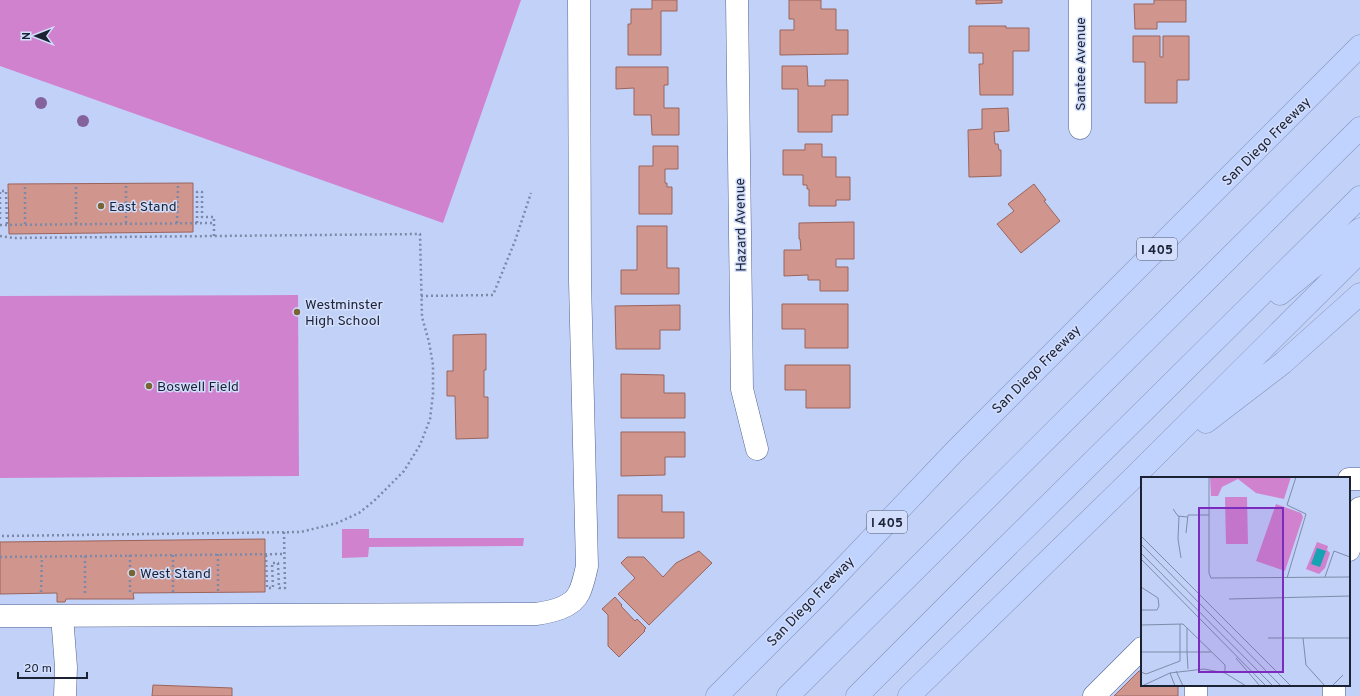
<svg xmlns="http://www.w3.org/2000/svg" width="1360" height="696" font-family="Overpass,sans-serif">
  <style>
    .green { fill: #d082ce }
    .building { fill: #d0968e; stroke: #9a645d }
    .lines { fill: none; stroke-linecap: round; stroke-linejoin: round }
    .minor-casing { stroke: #53648f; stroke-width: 23 }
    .highway-casing { stroke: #8694b7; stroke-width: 23 }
    .path { stroke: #7d89a8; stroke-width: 2.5; stroke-dasharray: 2 3; stroke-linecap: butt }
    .minor { stroke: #fff; stroke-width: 22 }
    .highway { stroke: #c0d2fe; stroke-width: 22 }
    .tree { fill: #84639d }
    .poi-dot { fill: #796534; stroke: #d2defc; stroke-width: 1.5 }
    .labels { text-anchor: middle; stroke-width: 3; stroke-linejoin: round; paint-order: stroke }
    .shield { fill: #d2defc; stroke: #525a70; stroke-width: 1 }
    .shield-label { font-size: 13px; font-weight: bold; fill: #1b2234 }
    .street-label { font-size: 14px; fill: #1b2234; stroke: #d2defc }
    .poi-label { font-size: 14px; fill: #1b2234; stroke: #d2defc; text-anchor: start }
    .inset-road { fill: none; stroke: #7f8baa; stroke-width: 1 }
    .view { fill: #7b2cbf; fill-opacity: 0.15; stroke: #7b2cbf; stroke-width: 2 }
    .inset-edge { fill: none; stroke: #1b2234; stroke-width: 2 }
  </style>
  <rect width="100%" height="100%" fill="#c1d1f8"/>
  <!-- green -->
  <path class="green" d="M0 0H521L443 223 0 66Z
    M298 295 299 476 0 478V296Z
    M342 529H369V538H524L523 546 369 547 368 557 342 558Z"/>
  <!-- building -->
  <path class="building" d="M652 0H677V11H661V55H628V24H631V9H652Z
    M789 0H821V9H836V30H848V54L780 55V30H794V19H789Z
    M976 0H1002V3L976 4Z
    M1154 0H1186V22H1157V29H1135L1134 4H1154Z
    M969 26H1006V28H1029V51H1013V95H980L979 64H983V53H969Z
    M1133 36H1160V57H1163V36H1189V80H1177V103H1145V62H1133Z
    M782 66H807L808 86H825V80H848V115H832V132H798V89H782Z
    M616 67H668V85H664V108H679V135H652L651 115H634V88L616 89Z
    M1008 108 1009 131 994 132 995 144H998L999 150H1001V176L969 177 968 130 982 129V109Z
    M805 144H822V157H836V177H850V200H836V206H809V189H807V185H803V175H783V150H805Z
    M653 146H678V169H665V183H667V187H672V214H639V166H653Z
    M193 183V232L9 234 8 184Z
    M1034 184 1046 200 1044 201 1060 221 1021 253 997 224 1014 211 1008 204Z
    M854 222V259H836V267H848V291H820V280H808V275L784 276V250H801L800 239H799V223Z
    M637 226H667V268H679V294H621V270H637Z
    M782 304H848V348H805V329H782Z
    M680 305V330H660V349H616L615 306Z
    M486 334V370H484V397H488V438L456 439 455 396H447V371H453V335Z
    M785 365H850V408H806V390H785Z
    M621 374 664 375V393H685V418H621Z
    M621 432H685V457H665V475L621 476Z
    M618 495H662V512H684V538H618Z
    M265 539V592L133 593 134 599H66L65 602H57V593L0 594V542Z
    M699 551 712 563 649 625 618 594 635 578 621 563 627 557H644L663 577 676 563Z
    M615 597 622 605 621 606 635 621 637 619 646 628 644 630 645 631 619 657 608 646V615L602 609Z
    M1139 671H1142V685H1178V696H1114Z
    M153 685 232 688V696H152Z"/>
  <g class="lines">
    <defs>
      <path id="minor" d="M737 0 742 389 757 449
        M1080 0V128
        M1349 479H1360
        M1349 550 1360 508
        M0 616 536 614C550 612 572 608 579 593 583 585 585 575 587 566L580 281 579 0
        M62 616 66 667 65 696
        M1196 685V696
        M1334 685V696
        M1094 696 1142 648"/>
      <path id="highway" d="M1280 294 1360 229
        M1206 422 1283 363 1360 294
        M717 696 820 593 955 451 1360 46
        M788 696 1360 128
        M857 696 975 578 1360 197
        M909 696 1135 476 1360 252"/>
    </defs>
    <!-- minor casing -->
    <use href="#minor" class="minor-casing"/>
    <!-- highway casing -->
    <use href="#highway" class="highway-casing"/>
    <!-- path -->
    <path class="path" d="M126 186V224
      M25 187V225
      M76 187V225
      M0 219V191H6L7 225
      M177 223 178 186
      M197 223V192H202V217H214V223
      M0 225 214 223V236
      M0 236 13 238 420 234 422 317 429 342 433 365V394L430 419 420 445 404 471 374 501 359 513 337 523 301 532 0 536
      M421 296 493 295 515 241 531 193
      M218 554V591
      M130 555V592
      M173 555V592
      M266 555 267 588H273L272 563H278L279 588H285L284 532
      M85 556V593
      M0 557 284 554
      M41 592 42 557"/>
    <!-- minor -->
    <use href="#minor" class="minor"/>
    <!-- highway -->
    <use href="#highway" class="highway"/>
  </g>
  <!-- trees -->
  <g class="tree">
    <circle cx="41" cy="103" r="6"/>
    <circle cx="83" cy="121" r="6"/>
  </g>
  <!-- markers -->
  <g class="poi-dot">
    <circle cx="101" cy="206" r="4"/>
    <circle cx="297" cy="312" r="4"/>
    <circle cx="149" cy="386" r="4"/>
    <circle cx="132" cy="573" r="4"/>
  </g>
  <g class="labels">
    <!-- shield labels -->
    <g class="shield">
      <rect x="1137" y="238" width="40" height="22" rx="3"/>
      <rect x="867" y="511" width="40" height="22" rx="3"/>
    </g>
    <g class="shield-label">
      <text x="1157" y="254">I 405</text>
      <text x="887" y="527">I 405</text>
    </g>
    <!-- street labels -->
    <g class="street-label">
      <text transform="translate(1080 64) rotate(-90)" y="5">Santee Avenue</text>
      <text transform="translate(1266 141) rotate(-45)" y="5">San Diego Freeway</text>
      <text transform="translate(740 225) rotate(-91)" y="5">Hazard Avenue</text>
      <text transform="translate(1036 369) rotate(-45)" y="5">San Diego Freeway</text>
      <text transform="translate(810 601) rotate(-46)" y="5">San Diego Freeway</text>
    </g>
    <!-- poi labels -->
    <g class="poi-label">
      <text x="109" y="211">East Stand</text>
      <text x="305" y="309">Westminster<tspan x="305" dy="16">High School</tspan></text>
      <text x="157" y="391">Boswell Field</text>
      <text x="140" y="578">West Stand</text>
    </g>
  </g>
  <!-- overview -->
  <g transform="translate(1141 477)">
    <rect width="209" height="209" fill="#c1d1f8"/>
    <path d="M69 0H150L143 22 115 16 97 2 81 10 77 19H70ZM84 20H106L107 67H85ZM135 27 160 36 162 40 144 94 115 84ZM176 65 187 69 186 73 189 76 184 91 178 97 165 92Z" fill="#d082ce"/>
    <path d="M176 71 185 74 179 90 170 87Z" fill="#16a3b4"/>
    <path class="inset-road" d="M68 0V96L70 101 209 100M32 32 37 39 46 40M38 39 37 62 40 81M45 56 47 38H68M0 59 150 209M0 67 140 209M0 76 132 209M0 82 125 209M184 100 193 74 209 80M146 101 165 37 146 28 155 0M0 110 17 121 18 129 16 133H0M88 122 209 119M0 148 42 147 84 188V196M46 151V175H70M127 161H209M162 161 165 188 184 209M0 175H46L47 192M95 181 119 209M35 194 42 209M0 195 5 197 39 184V147M29 196 34 209M1 209 29 196 63 192 84 196 105 209M191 209 202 198"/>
    <path class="view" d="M58 31H142V195H58Z"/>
    <rect width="209" height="209" class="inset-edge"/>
  </g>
  <!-- north arrow -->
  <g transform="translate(36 36) rotate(270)" stroke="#d2defc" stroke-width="3" paint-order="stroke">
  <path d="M0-3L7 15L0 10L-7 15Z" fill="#1b2234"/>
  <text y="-6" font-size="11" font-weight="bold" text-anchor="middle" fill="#1b2234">N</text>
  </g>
  <!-- scale -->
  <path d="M18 672v6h69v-6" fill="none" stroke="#1b2234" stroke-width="2"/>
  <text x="24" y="672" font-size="12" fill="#1b2234" stroke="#d2defc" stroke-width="3" paint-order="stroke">20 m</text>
</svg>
